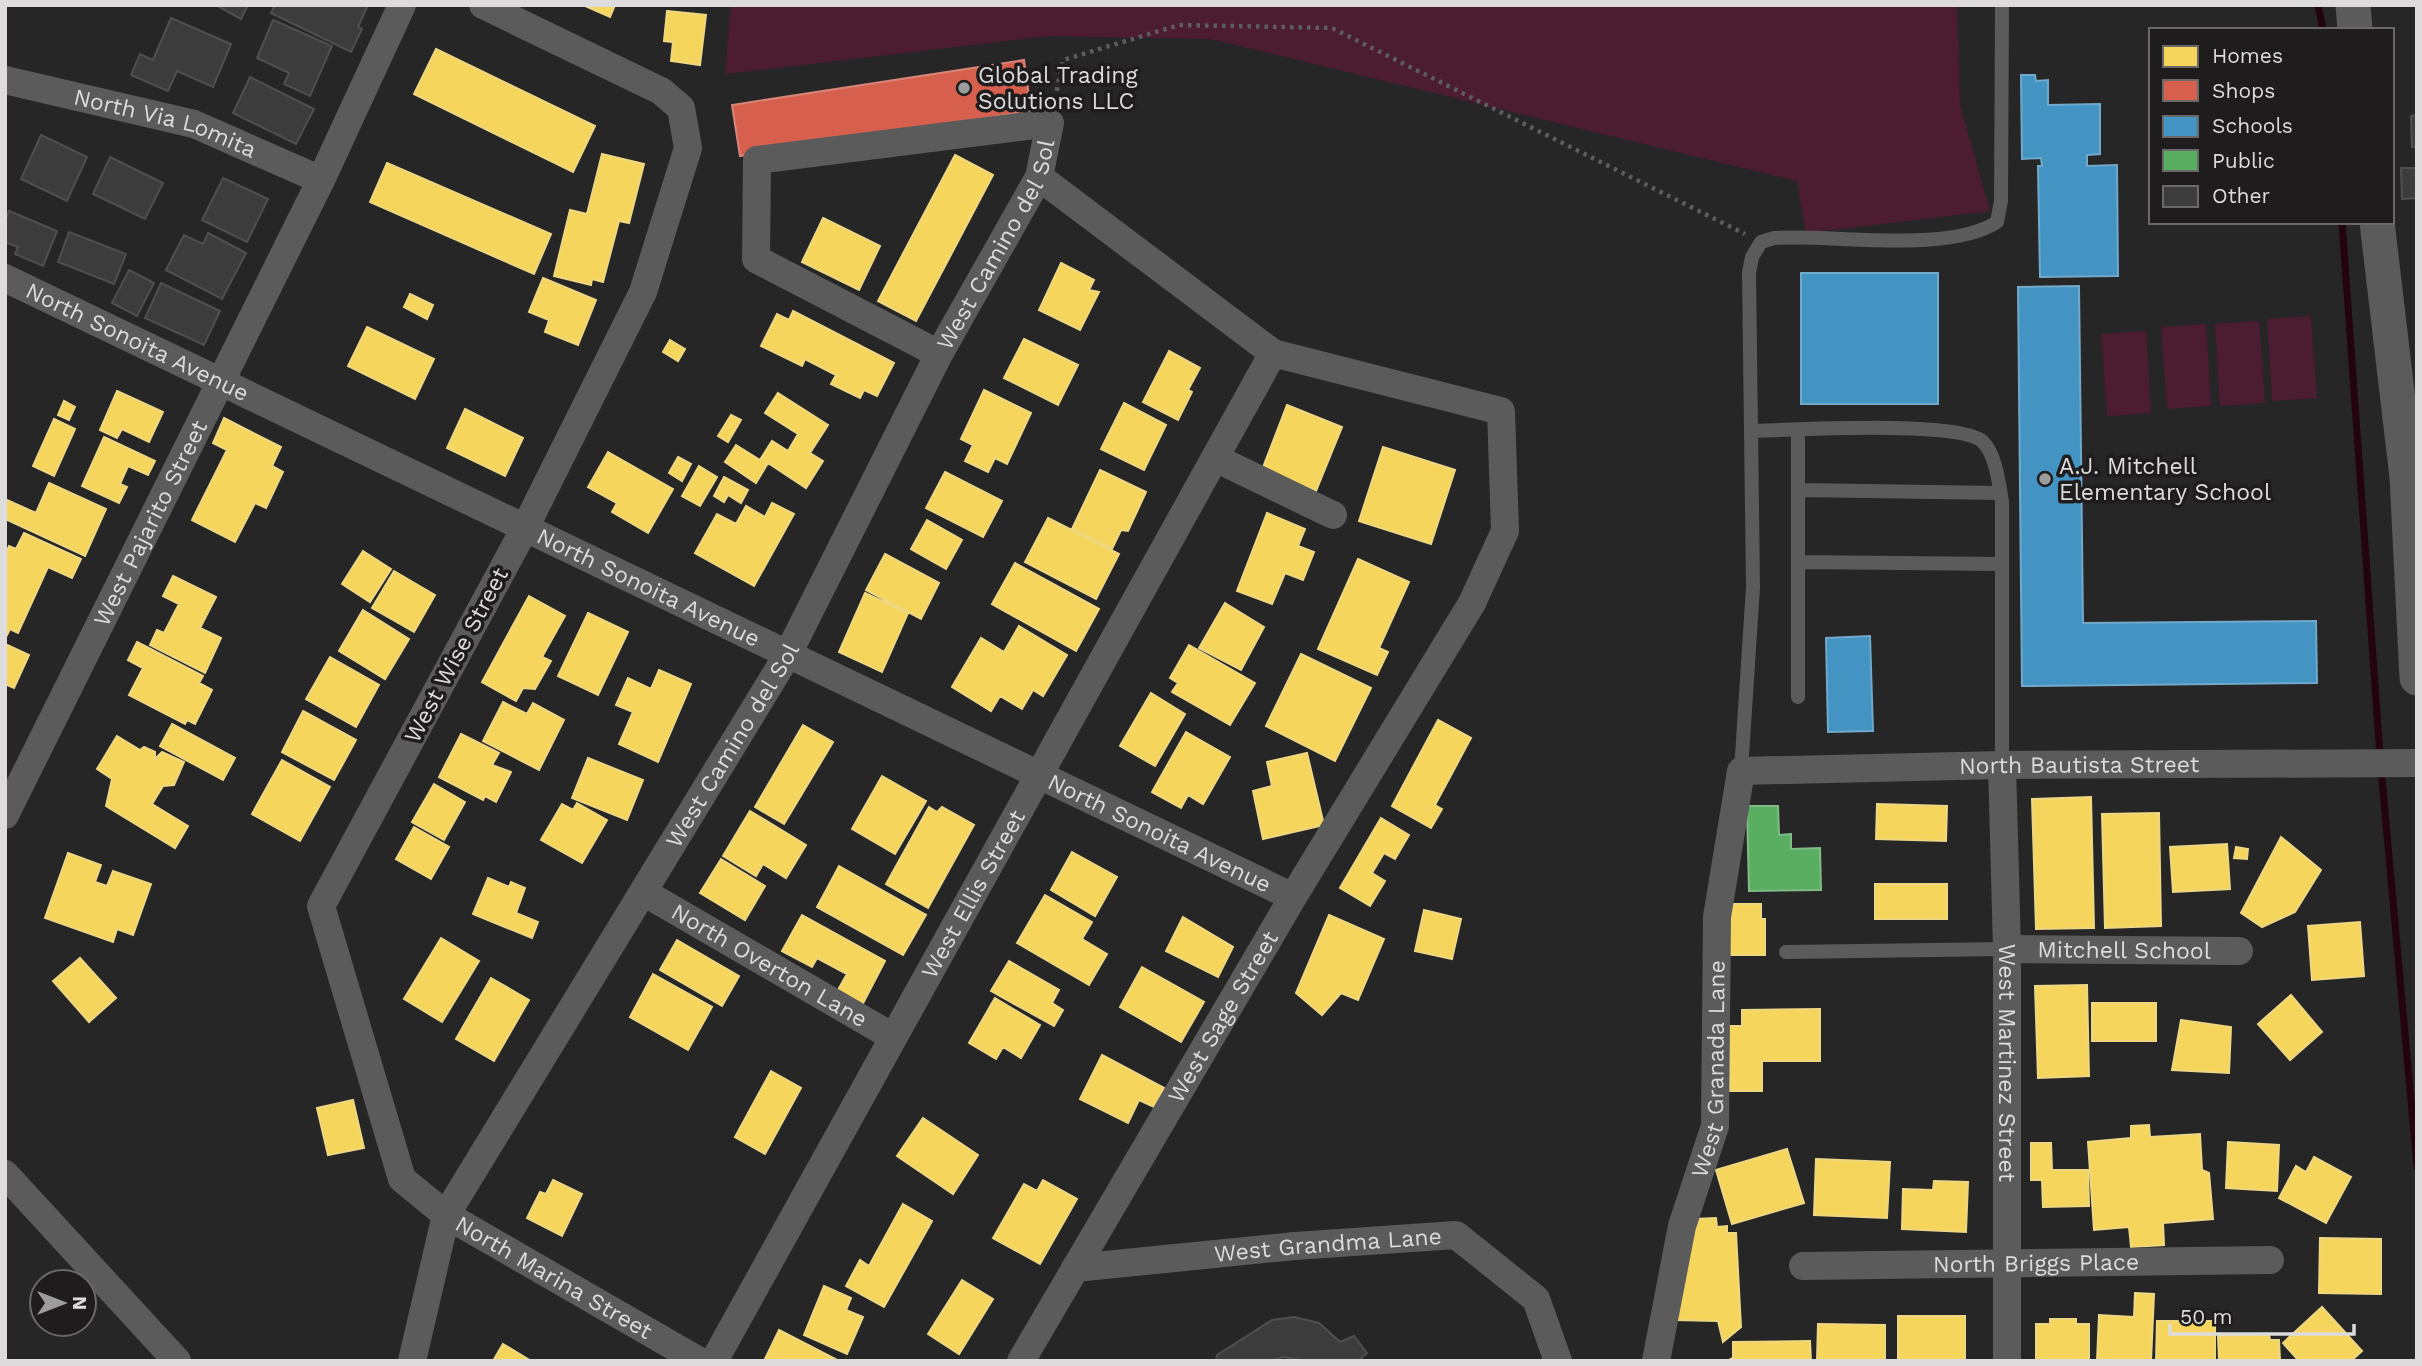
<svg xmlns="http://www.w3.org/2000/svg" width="2422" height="1366" font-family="'Work Sans',sans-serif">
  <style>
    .green { fill: #4c1c30 }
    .homes { fill: #f6d55c; stroke: #eed782; stroke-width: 2 }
    .shops { fill: #d6604d; stroke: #d88578; stroke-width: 2 }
    .schools { fill: #4393c3; stroke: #71a9ca; stroke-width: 2 }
    .public { fill: #5aae61; stroke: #81bc86; stroke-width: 2 }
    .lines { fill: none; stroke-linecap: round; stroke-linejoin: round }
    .stream { stroke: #22030e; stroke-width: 7 }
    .building { fill: #3d3c3c; stroke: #504f4f; stroke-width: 2 }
    .path { stroke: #5d5d5d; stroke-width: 4.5; stroke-dasharray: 3.5 5; stroke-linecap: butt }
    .service { stroke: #5b5b5b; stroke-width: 14 }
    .minor { stroke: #5b5b5b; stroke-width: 28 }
    .tertiary { stroke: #5b5b5b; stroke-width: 35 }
    .poi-dot { fill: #9d9c9c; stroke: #1f1c1d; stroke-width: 2.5 }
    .labels { text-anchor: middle; stroke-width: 7; stroke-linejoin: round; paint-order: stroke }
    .poi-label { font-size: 23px; fill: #dddbdb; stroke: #1f1c1d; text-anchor: start }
    .street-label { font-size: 23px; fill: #dddbdb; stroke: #1f1c1d }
  </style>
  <rect width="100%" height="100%" fill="#272626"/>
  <!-- green -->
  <path class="green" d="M731 5H1957L1960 104 1990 211 1806 233 1797 181 1211 39 1048 36 725 74Z
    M2311 316 2317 398 2272 401 2267 319Z
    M2259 321 2265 403 2220 406 2215 324Z
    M2206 324 2211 406 2167 409 2161 327Z
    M2146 331 2151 413 2107 416 2101 334Z"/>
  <!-- homes -->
  <path class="homes" d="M583 5H615L610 17Z
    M667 11 706 15 700 65 671 61 673 42 664 41Z
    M436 49 595 126 573 172 414 94Z
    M602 154 644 164 629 223 619 221 603 282 592 279 591 285 554 276 570 210 587 214Z
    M955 155 993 175 916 321 878 301Z
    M387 163 551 234 534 274 370 202Z
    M823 218 880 246 859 290 802 262Z
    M1061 263 1094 280 1089 290 1099 292 1080 330 1039 310Z
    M543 278 596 300 578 345 545 332 549 320 529 312Z
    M410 294 433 305 427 319 404 307Z
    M793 311 894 363 877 396 864 390 860 398 831 384 836 375 805 359 802 366 761 346 777 314 789 320Z
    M367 327 434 359 415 399 348 366Z
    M1024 339 1078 365 1058 405 1004 378Z
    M670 340 685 349 678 361 663 352Z
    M1169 351 1200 368 1188 390 1192 392 1178 420 1143 402Z
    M984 390 1031 413 1007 464 995 458 988 472 965 461 973 445 961 439Z
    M117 391 163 412 149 442 122 429 117 438 100 430Z
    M778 393 828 425 810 453 823 461 806 488 768 463 756 483 725 462 736 445 760 460 772 441 788 451 798 434 765 413Z
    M64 401 75 407 69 420 58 415Z
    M1124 403 1166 425 1144 470 1101 449Z
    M1287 405 1342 427 1316 491 1262 470Z
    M465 409 523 438 505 476 447 448Z
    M731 415 741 420 728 442 718 436Z
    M224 418 281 447 272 466 283 472 266 508 255 503 235 542 192 520 227 450 213 443Z
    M54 419 75 429 54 476 33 466Z
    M104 437 155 461 148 475 128 466 120 484 127 487 119 503 82 486Z
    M1383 447 1455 470 1431 544 1359 521Z
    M608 452 673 489 648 533 612 512 617 503 588 487Z
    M678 457 691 464 682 481 669 473Z
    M699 466 717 477 700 506 682 496Z
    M1100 470 1146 492 1128 531 1121 530 1112 549 1072 529Z
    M945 472 1002 501 983 537 926 508Z
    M724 477 748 490 741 503 728 495 724 502 714 496Z
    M49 483 106 509 85 556 5 519 7 500 36 513Z
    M772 503 794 514 754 586 695 553 717 514 736 524 746 506 765 517Z
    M1267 513 1305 529 1298 546 1314 552 1303 580 1285 573 1272 604 1237 591Z
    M1048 518 1119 554 1096 599 1025 562Z
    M927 520 962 540 946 569 911 549Z
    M24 533 81 559 72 578 48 567 18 633 10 629 5 639V555L9 546 16 549Z
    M363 551 391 569 370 602 342 584Z
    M885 554 939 583 921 619 866 590Z
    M1358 559 1409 582 1379 648 1388 652 1377 675 1318 649Z
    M1015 563 1099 609 1076 651 992 604Z
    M394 571 435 595 414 632 372 608Z
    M173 576 216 597 200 628 221 638 205 673 150 645 157 630 164 633 179 604 163 596Z
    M865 593 908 613 882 672 839 652Z
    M529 596 565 616 542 657 551 661 535 689 523 688 516 701 482 682Z
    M1225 603 1264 627 1241 670 1199 648Z
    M363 610 409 639 385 679 339 651Z
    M588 613 628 632 598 695 558 676Z
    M1019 626 1067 655 1043 696 1033 690 1022 709 1000 696 991 711 952 687 981 638 1004 652Z
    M137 642 203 676 199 683 212 690 195 724 187 720 185 724 129 695 143 668 128 660Z
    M5 644 29 655 14 688 5 684Z
    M1189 645 1255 683 1230 725 1172 692 1178 683 1170 678Z
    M1301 654 1371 688 1335 761 1266 726Z
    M330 657 379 685 356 727 306 699Z
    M659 670 691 684 658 762 619 744 633 712 616 705 628 678 651 689Z
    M1151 693 1185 714 1155 766 1120 746Z
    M503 702 527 714 533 703 564 720 539 770 483 741Z
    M303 711 356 740 334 780 282 752Z
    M1438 720 1471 738 1435 805 1442 809 1431 828 1392 806Z
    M172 724 235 758 223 780 160 746Z
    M803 725 833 742 784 824 755 807Z
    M1186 732 1230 757 1203 804 1188 795 1181 808 1152 792Z
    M461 734 499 753 492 765 511 772 496 802 485 796 483 800 439 777Z
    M117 736 140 750 144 747 155 752V759L162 752 184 762 174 785 163 786 152 804 188 826 175 848 106 806 112 779 97 769Z
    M1307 753 1324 825 1263 839 1253 791 1272 786 1267 762Z
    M588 758 643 780 627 820 572 798Z
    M282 760 330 787 300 841 252 814Z
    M882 776 926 801 895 854 852 829Z
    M434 784 465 802 444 840 412 822Z
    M2091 797 2094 928 2036 929 2032 799Z
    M577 803 607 820 582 863 541 840 562 804 573 810Z
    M1877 804 1947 806 1946 841 1876 839Z
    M929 807 937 812 942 807 974 825 928 908 886 884Z
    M750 811 806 845 786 878 763 864 756 876 723 856Z
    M2159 813 2161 926 2105 928 2102 814Z
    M1381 818 1409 835 1395 859 1384 853 1372 873 1385 881 1370 906 1340 888Z
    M414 827 449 847 431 879 396 859Z
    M2281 837 2321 870 2295 912 2262 927 2241 913Z
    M2227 844 2230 889 2173 892 2170 847Z
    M2236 847 2248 849 2247 859 2234 858Z
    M1072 852 1117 877 1095 916 1051 890Z
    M68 853 101 865 95 882 107 886 113 871 151 884 133 935 117 929 113 942 45 918Z
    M721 859 765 886 745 920 700 893Z
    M839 866 926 915 903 955 817 907Z
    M488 878 509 887 511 882 525 888 516 913 538 922 532 938 473 914Z
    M1875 884H1947V919H1875Z
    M1045 895 1092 922 1082 939 1107 954 1089 985 1017 943Z
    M1730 904H1761V919H1765V955H1729Z
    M1424 910 1461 919 1452 959 1415 951Z
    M802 915 885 961 860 1009 835 995 847 974 817 958 812 967 782 951Z
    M1329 915 1384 939 1358 1000 1341 993 1322 1015 1296 993Z
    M1183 917 1233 947 1218 977 1166 951Z
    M2360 922 2364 976 2312 980 2308 926Z
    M441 938 479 961 442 1022 404 999Z
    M677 940 739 976 722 1006 660 970Z
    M80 958 116 998 89 1022 53 981Z
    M1009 961 1059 990 1052 1003 1063 1010 1054 1026 991 991Z
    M1142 967 1204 1002 1181 1042 1120 1007Z
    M653 974 712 1007 688 1050 630 1017Z
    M491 978 529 1000 494 1061 456 1039Z
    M2087 985 2089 1076 2038 1078 2035 986Z
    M2291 995 2322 1032 2290 1060 2258 1024Z
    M995 998 1040 1025 1021 1058 1003 1047 996 1059 969 1043Z
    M2092 1003H2156V1041H2092Z
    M1820 1009V1061H1762V1091H1730L1729 1026H1742V1010Z
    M2181 1020 2231 1027 2229 1073 2172 1070Z
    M1102 1055 1164 1088 1154 1107 1139 1100 1128 1123 1080 1099Z
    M771 1071 801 1088 765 1154 735 1137Z
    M353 1100 364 1148 328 1155 317 1108Z
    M923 1118 978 1155 953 1194 897 1156Z
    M2149 1125 2150 1137 2200 1134 2202 1170 2209 1173 2213 1219 2163 1223 2164 1245 2131 1247 2129 1227 2094 1230 2088 1142 2131 1138V1126Z
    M2228 1142 2279 1145 2277 1191 2226 1188Z
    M2031 1143H2051L2052 1170H2088L2089 1206 2043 1207 2042 1180H2031Z
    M1787 1149 1804 1203 1732 1224 1716 1170Z
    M2314 1157 2351 1177 2326 1223 2279 1198 2296 1166 2306 1172Z
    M1816 1159 1890 1162 1887 1218 1814 1215Z
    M553 1180 582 1194 562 1236 527 1218 540 1192 546 1194Z
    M1043 1180 1077 1199 1040 1264 993 1238 1024 1184 1037 1191Z
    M1934 1181 1968 1182 1966 1232 1902 1229 1903 1189 1933 1190Z
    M903 1204 932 1221 884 1307 846 1286 860 1260 869 1266Z
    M1716 1218 1717 1227 1727 1226V1233H1736L1741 1327 1723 1342 1718 1321 1675 1320 1694 1219Z
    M2320 1238 2381 1239V1294L2319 1293Z
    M962 1280 993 1299 959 1354 928 1334Z
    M824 1286 851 1298 846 1310 863 1317 847 1354 804 1335Z
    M2135 1293 2154 1294 2151 1361H2097L2099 1315 2134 1317Z
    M2322 1307 2362 1351 2351 1361H2299L2283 1343Z
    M1898 1316H1965V1361H1898Z
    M2050 1319H2076V1324H2089V1361H2036V1324H2050Z
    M2157 1321H2215V1361H2156Z
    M1818 1324 1885 1325V1361H1817Z
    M779 1330 839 1361H764Z
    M2269 1334 2270 1340H2279L2280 1361H2219L2218 1336Z
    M1810 1341 1811 1361H1727L1733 1358V1342Z
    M503 1344 531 1361H493Z"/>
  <!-- shops -->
  <path class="shops" d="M1024 60 1031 111 740 156 732 105Z"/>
  <!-- schools -->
  <path class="schools" d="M2021 75H2035L2036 81 2048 80V105L2100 104V154L2087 155V166L2117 165 2118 276 2040 277 2038 166H2042L2041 158 2022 159Z
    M1801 273H1938V404H1801Z
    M2079 286 2083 623 2316 621 2317 683 2022 686 2018 287Z
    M1870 636 1873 731 1828 732 1826 638Z"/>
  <!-- public -->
  <path class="public" d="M1747 806H1778L1779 835 1791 834V849L1820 848 1821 890 1749 891Z"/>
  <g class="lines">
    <!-- stream -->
    <path class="stream" d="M2318 5 2323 30
      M2342 222 2380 756
      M2381 768 2417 1167"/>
  </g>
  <!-- building -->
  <path class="building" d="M216 5H248L241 19Z
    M275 5H364L367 7 358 27 362 29 351 52 271 13Z
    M171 18 231 44 213 87 177 71 168 91 131 75 140 54 153 60Z
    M273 20 332 46 310 96 284 84 289 73 257 58Z
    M250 77 314 109 296 144 233 113Z
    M2417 115V147H2412L2411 116Z
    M41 135 87 157 67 201 21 179Z
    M110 157 163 183 145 219 93 194Z
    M2401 168H2417V198L2402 199Z
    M223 178 268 199 247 242 202 220Z
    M9 211 57 231 43 266 15 254 18 247 5 242V220Z
    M69 232 126 254 114 284 58 262Z
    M208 233 246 253 222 299 166 270 184 235 203 244Z
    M129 270 154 283 137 316 112 303Z
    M161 283 220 311 204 345 145 318Z
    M1294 1317 1319 1323 1340 1342 1354 1336 1367 1353 1358 1361H1306L1283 1357 1271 1361H1216L1217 1355 1272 1320Z"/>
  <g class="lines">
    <!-- path -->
    <path class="path" d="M1055 99 1063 60 1179 25 1332 28 1745 234"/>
    <!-- service -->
    <path class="service" d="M1751 431C1790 430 1957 420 1982 441 1996 454 1999 484 2002 502V765
      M1798 490 2000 493
      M1798 562 2002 564
      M1798 697V430
      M1741 771 1753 587 1749 273 1752 257 1761 242 1774 238C1835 234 1948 254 1997 222L2001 201 2002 5
      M1786 952 2007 949"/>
    <!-- minor -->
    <g class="minor">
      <path id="s1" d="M483 5 661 91 681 108 688 148 643 292 525 528 321 906 402 1179 446 1215 699 1361"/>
      <path id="s2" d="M5 80 194 124 321 180"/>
      <path id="s3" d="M5 278 1293 897"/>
      <path d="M1215 458 1333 515"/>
      <path id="s4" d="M2002 765 2007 949V1361"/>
      <path id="s5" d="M5 815 321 180 402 5"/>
      <path id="s6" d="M645 893 893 1037"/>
      <path id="s7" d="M2007 949 2239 951"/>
      <path d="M5 1174 177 1361"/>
      <path id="s8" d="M1803 1266 2270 1260"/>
      <path id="s9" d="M1075 1268 1295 1246 1456 1235 1536 1299 1558 1361"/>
      <path id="s10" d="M412 1361 446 1215 788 654 939 354 1039 177 1050 123 757 160 756 259 939 354"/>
      <path id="s11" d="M714 1361 1273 353"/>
      <path id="s12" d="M1021 1361 1293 897 1472 603 1505 531 1501 411 1273 353 1039 177"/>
      <path id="s13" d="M1656 1361 1682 1226 1715 1126 1717 917 1741 771 2002 765 2417 763"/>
    </g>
    <!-- tertiary -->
    <path class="tertiary" d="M2353 5 2355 30
      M2377 222 2407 477 2417 678"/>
  </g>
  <!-- markers -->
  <g class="poi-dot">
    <circle cx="964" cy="88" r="7"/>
    <circle cx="2045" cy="479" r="7"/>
  </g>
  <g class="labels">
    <!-- poi labels -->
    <g class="poi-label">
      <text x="978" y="83">Global Trading<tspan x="978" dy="26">Solutions LLC</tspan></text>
      <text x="2059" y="474">A.J. Mitchell<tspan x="2059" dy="26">Elementary School</tspan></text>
    </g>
    <!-- street labels -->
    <g class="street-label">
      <text dy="8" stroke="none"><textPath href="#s2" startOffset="166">North Via Lomita</textPath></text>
      <text dy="8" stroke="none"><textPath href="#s10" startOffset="1267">West Camino del Sol</textPath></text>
      <text dy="8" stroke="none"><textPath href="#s3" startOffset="147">North Sonoita Avenue</textPath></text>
      <text dy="8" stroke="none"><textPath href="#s5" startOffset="326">West Pajarito Street</textPath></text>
      <text dy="8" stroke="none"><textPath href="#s3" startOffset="714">North Sonoita Avenue</textPath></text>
      <text transform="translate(456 655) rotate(-62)" y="8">West Wise Street</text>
      <text dy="8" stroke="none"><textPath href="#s10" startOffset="700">West Camino del Sol</textPath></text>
      <text dy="8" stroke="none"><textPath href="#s13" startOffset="938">North Bautista Street</textPath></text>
      <text dy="8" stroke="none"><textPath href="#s3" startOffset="1281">North Sonoita Avenue</textPath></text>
      <text dy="8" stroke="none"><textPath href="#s11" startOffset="534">West Ellis Street</textPath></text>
      <text dy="8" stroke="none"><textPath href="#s7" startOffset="117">Mitchell School</textPath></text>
      <text dy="8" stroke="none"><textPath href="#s6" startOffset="144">North Overton Lane</textPath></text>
      <text dy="8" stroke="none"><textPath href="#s12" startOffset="399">West Sage Street</textPath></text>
      <text dy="8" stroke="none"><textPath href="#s4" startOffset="298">West Martinez Street</textPath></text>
      <text dy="8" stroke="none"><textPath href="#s13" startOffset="299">West Granada Lane</textPath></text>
      <text dy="8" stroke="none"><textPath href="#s9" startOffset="254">West Grandma Lane</textPath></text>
      <text dy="8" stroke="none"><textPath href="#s8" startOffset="233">North Briggs Place</textPath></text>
      <text dy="8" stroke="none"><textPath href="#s1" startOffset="1575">North Marina Street</textPath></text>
    </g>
  </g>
  <!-- border -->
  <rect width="2422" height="1366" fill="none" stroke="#dddbdb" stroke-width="14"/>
  <!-- legend -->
  <rect x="2149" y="28" width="245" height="196" fill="#1f1c1d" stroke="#6b6869" stroke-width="2"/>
  <rect x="2163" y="46" width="35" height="21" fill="#f6d55c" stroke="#6b6869" stroke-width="2"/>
  <text x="2212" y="63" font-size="21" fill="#dddbdb">Homes</text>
  <rect x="2163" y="80" width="35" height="21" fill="#d6604d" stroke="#6b6869" stroke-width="2"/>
  <text x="2212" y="98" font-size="21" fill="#dddbdb">Shops</text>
  <rect x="2163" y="116" width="35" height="21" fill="#4393c3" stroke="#6b6869" stroke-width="2"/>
  <text x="2212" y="133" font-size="21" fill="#dddbdb">Schools</text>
  <rect x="2163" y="150" width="35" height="21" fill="#5aae61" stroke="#6b6869" stroke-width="2"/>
  <text x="2212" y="168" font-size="21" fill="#dddbdb">Public</text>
  <rect x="2163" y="186" width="35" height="21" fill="#3d3c3c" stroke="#6b6869" stroke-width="2"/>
  <text x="2212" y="203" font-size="21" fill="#dddbdb">Other</text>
  <!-- north arrow -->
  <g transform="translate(63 1303) rotate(90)"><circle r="33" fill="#1f1c1d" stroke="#6b6869" stroke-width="2"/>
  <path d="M0-5L12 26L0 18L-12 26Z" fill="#9d9c9c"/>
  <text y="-10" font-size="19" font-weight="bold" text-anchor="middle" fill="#dddbdb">N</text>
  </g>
  <!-- scale -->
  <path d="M2170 1324v10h184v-10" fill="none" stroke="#dddbdb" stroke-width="3.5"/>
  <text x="2180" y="1324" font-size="21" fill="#dddbdb" stroke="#1f1c1d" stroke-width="5" paint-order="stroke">50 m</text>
</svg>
